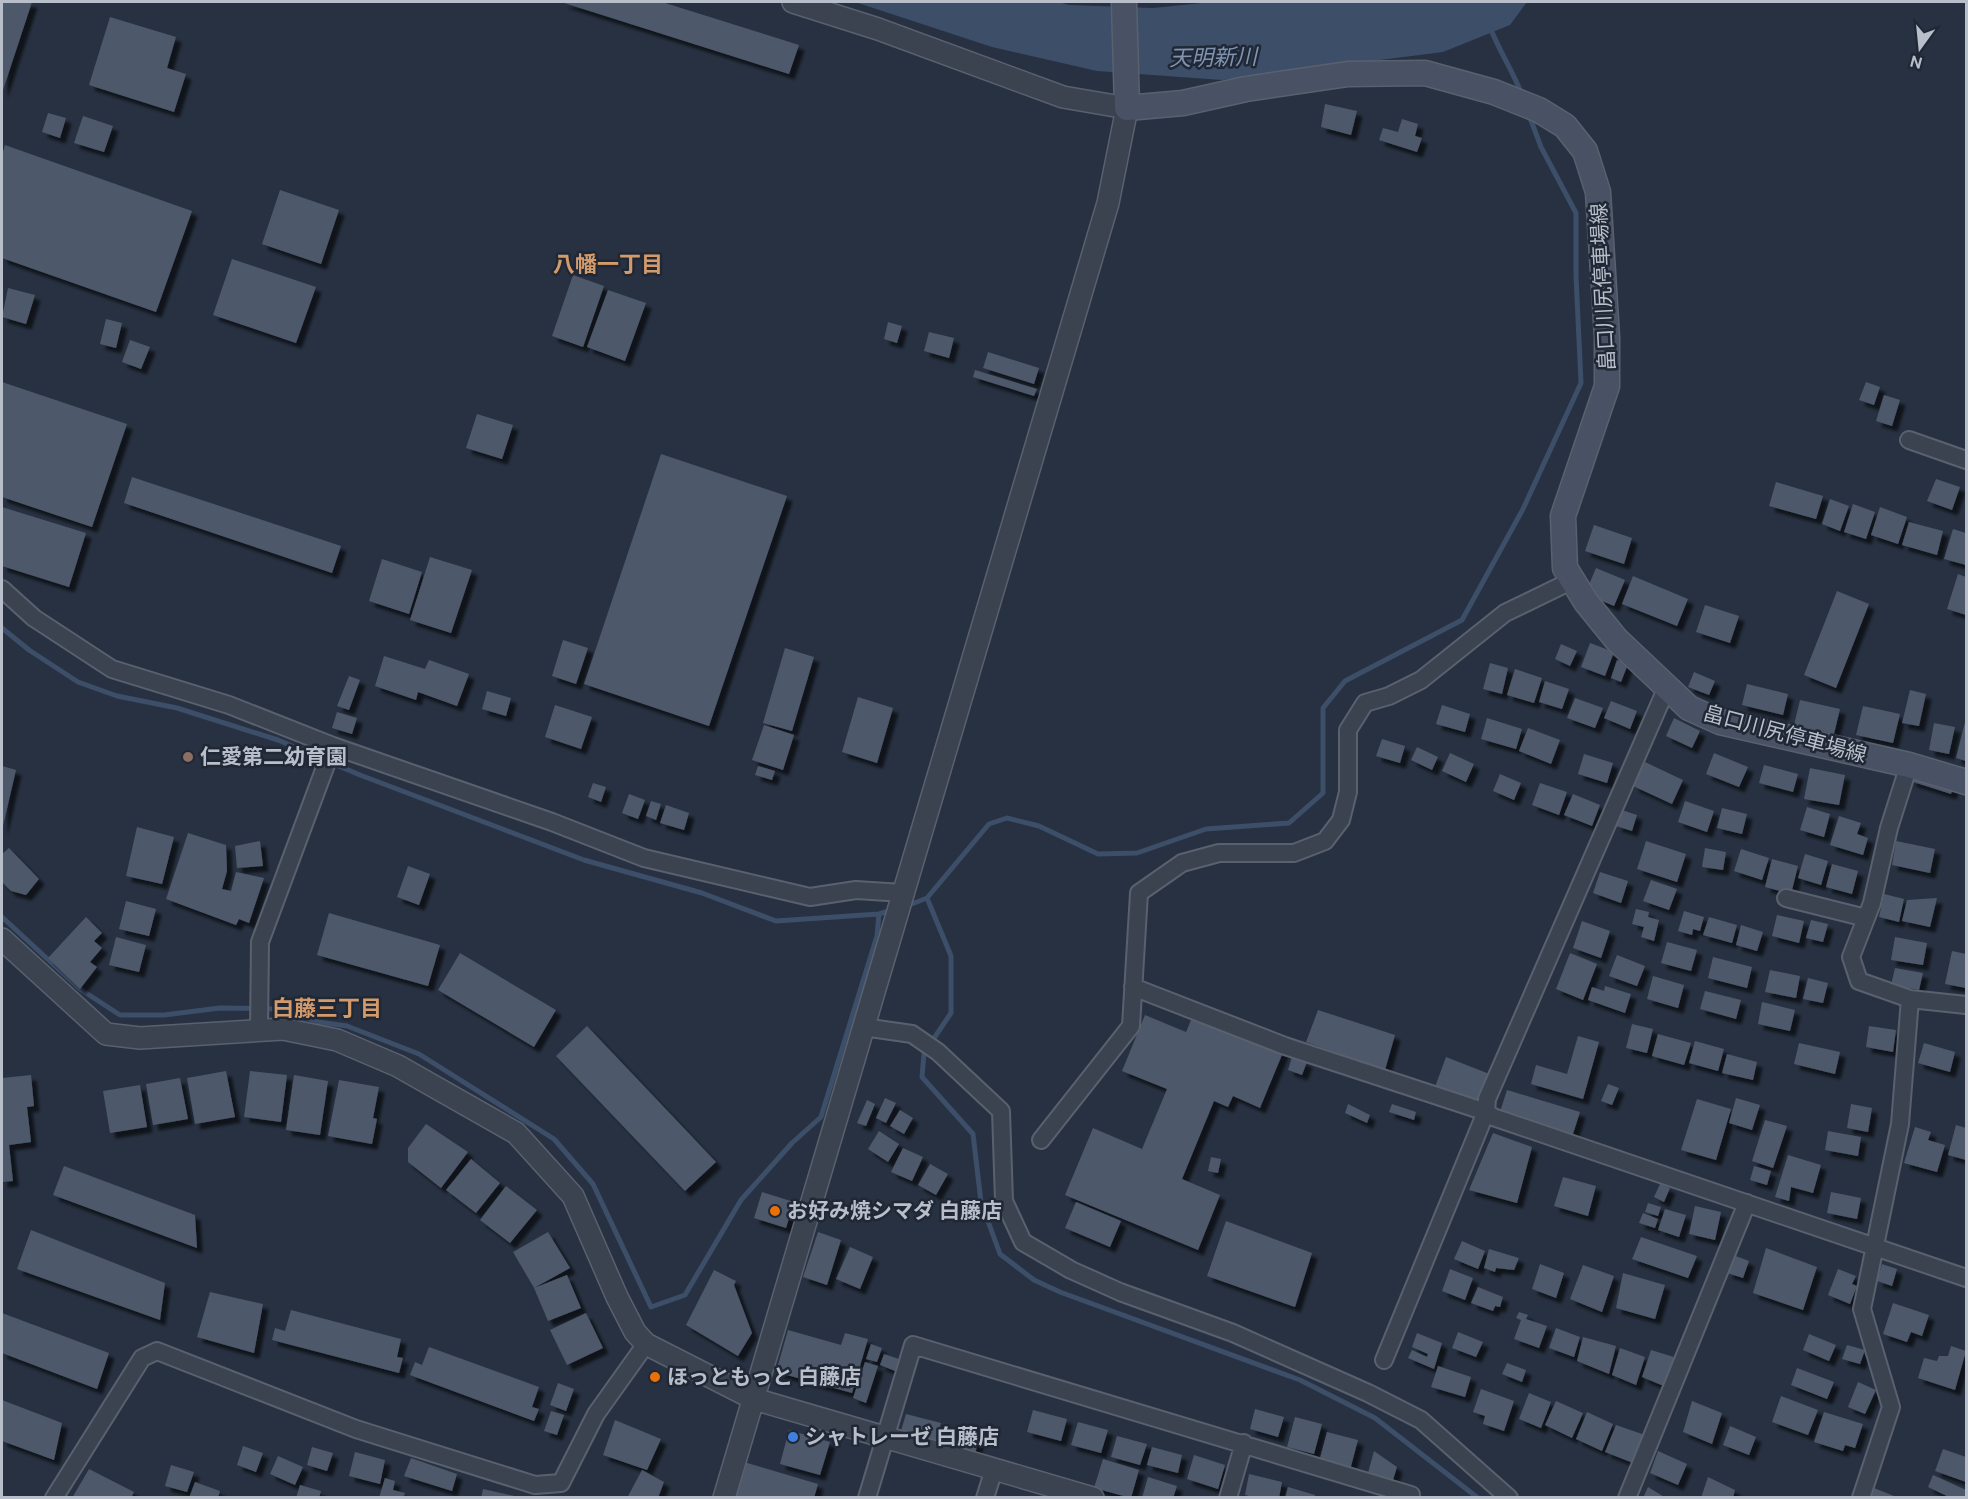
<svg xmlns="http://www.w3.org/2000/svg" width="1968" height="1499" font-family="'DM Sans','Noto Sans JP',sans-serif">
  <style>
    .water { fill: #3d4e69 }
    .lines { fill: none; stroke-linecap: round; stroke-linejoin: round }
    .stream { stroke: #3d4e69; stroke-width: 5 }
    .building { fill: #4d586a; filter: url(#shadow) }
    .minor-casing { stroke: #59616e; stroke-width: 20 }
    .tertiary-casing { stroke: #59616e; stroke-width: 24 }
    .secondary-casing { stroke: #59616e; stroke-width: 27 }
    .minor { stroke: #3b4351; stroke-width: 16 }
    .tertiary { stroke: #3b4351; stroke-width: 21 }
    .secondary { stroke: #495264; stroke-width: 24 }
    .education-dot { fill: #8d6e63; stroke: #202836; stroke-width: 2 }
    .food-dot { fill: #e8710a; stroke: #202836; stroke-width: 2 }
    .shop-dot { fill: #3f7fe0; stroke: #202836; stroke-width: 2 }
    .labels { text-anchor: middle; stroke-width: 5; stroke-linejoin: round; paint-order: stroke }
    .street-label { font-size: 21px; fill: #b8bfcb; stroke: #202836 }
    .poi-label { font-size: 21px; font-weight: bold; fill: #b8bfcb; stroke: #202836; text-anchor: start }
    .water-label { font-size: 22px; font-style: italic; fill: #8094b2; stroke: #202836 }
    .neighbourhood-label { font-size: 22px; font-weight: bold; fill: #d39b6b; stroke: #202836 }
  </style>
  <defs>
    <filter id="shadow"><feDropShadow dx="5.5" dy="5.5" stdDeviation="1.5" flood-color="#0009"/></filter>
  </defs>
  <rect width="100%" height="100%" fill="#273141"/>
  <!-- water -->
  <path class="water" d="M855 2H1059L1069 5 1153 8 1212 2H1527L1510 25 1443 52 1222 80 1097 71 992 47Z"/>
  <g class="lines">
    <!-- stream -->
    <path class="stream" d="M1490 27C1499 51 1513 71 1522 95
      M2 628 29 650 78 682 117 696 177 708 278 740 360 775 584 860 702 893 776 921 879 914 892 910
      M927 898 951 956V1013L924 1053 922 1077 973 1134 981 1202 1000 1254 1034 1280 1060 1292 1300 1380 1375 1418 1478 1498
      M904 907 927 898 989 824 1007 818 1039 826 1098 854 1137 853 1206 829 1289 823 1323 793V708L1345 681 1462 620 1523 509 1581 383 1576 276V213L1541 147 1529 115
      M2 917 80 989 120 1015H164L220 1008 279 1009 319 1022 347 1026 419 1054 554 1139 593 1184 651 1307 685 1295 741 1200 792 1143 821 1117 877 936 879 914"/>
  </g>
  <!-- building -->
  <path class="building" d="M2 2H32L2 93Z
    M561 2H662L799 45 789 74Z
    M110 17 176 37 167 68 186 74 174 112 89 85Z
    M1325 104 1357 111 1351 135 1321 127Z
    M48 113 66 118 60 138 42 132Z
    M83 116 113 126 104 152 74 143Z
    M1402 119 1418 124 1415 136 1422 138 1417 152 1379 140 1383 128 1398 132Z
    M5 145 192 211 156 312 2 258V155Z
    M280 190 339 210 321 264 262 244Z
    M232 259 316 287 296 343 213 315Z
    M573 275 604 286 583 347 552 336Z
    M8 288 35 295 26 324 2 317Z
    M608 290 646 303 625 361 587 347Z
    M106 319 122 323 116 348 100 344Z
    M888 322 902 326 897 343 884 339Z
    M929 332 954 338 949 358 924 351Z
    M130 340 150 347 141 369 122 362Z
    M988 352 1039 368 1034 384 983 368Z
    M975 370 1037 389 1034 396 973 377Z
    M2 382 127 424 92 527 2 497Z
    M1866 382 1880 387 1874 405 1859 400Z
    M1884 395 1900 400 1892 426 1876 421Z
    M477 414 513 425 502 459 466 448Z
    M661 454 787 496 709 726 584 684Z
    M132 477 341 546 332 573 124 503Z
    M1936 479 1960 487 1952 510 1927 501Z
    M1776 482 1823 496 1816 519 1769 506Z
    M1830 499 1849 506 1840 531 1822 524Z
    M1853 504 1875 512 1866 539 1844 532Z
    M2 507 86 533 69 587 2 566Z
    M1880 507 1907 517 1898 544 1871 535Z
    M1909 522 1943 531 1937 555 1902 545Z
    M1594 525 1632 538 1624 564 1585 551Z
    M1953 529 1966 533V565L1944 559Z
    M430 557 472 570 451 633 410 620Z
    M382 559 422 572 409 614 369 601Z
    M1596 568 1625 580 1614 606 1585 594Z
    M1958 574 1966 577V615L1947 609Z
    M1633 576 1688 599 1677 626 1622 604Z
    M1837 591 1869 604 1836 688 1804 675Z
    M1705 605 1739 616 1730 643 1696 632Z
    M563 640 588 648 576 684 552 676Z
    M1590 643 1614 652 1605 676 1581 667Z
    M1561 644 1577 651 1570 666 1555 659Z
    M785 648 814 657 792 731 763 723Z
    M384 656 425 669 429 660 469 674 457 706 418 692 416 700 375 686Z
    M1617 660 1628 664 1621 682 1611 678Z
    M1490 663 1508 668 1502 694 1483 689Z
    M1515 669 1542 678 1534 703 1507 695Z
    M1694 672 1715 681 1709 695 1688 687Z
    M349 676 360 680 349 710 337 706Z
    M1545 681 1569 689 1562 709 1539 702Z
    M1747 684 1788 694 1783 715 1742 705Z
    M1910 690 1926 694 1919 726 1902 723Z
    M487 691 511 698 506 716 482 709Z
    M858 697 893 708 877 763 842 752Z
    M1575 698 1603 708 1595 728 1567 718Z
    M1800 700 1840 709 1834 734 1794 725Z
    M1611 701 1637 711 1630 729 1604 718Z
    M555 705 592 717 581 749 545 737Z
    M1442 705 1470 714 1465 732 1436 724Z
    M1863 706 1900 714 1893 743 1856 735Z
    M337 712 357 718 352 734 332 728Z
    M1487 718 1522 729 1516 749 1481 739Z
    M1674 718 1700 731 1692 748 1666 736Z
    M1966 718V761L1956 758Z
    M1934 723 1955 727 1949 754 1929 750Z
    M764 725 794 735 783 770 752 760Z
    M1528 728 1560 740 1551 764 1519 751Z
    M1382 739 1405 746 1400 763 1376 756Z
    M1417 747 1438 757 1432 770 1411 760Z
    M1450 753 1474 764 1466 782 1442 771Z
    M1714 753 1748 767 1739 787 1706 774Z
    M1584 754 1613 763 1607 783 1578 774Z
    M1645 762 1683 780 1672 804 1633 786Z
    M1764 765 1798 774 1793 792 1759 783Z
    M2 766 16 770 2 830Z
    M758 766 775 771 772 780 755 775Z
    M1810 768 1845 775 1839 805 1804 799Z
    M1913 773 1954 785 1951 794 1910 781Z
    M1500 774 1521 783 1514 800 1493 791Z
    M593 783 606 787 601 802 588 797Z
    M1540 783 1567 792 1559 815 1532 805Z
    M629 794 645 800 638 819 622 813Z
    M1573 794 1600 805 1592 826 1564 815Z
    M651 801 661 804 656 820 646 816Z
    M1685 801 1714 811 1707 832 1678 822Z
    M666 805 689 813 684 830 660 823Z
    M1807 807 1830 814 1824 837 1800 830Z
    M1722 808 1747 814 1742 834 1717 828Z
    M1622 810 1637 815 1632 831 1616 826Z
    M1839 816 1861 823 1857 834 1868 838 1863 855 1830 845Z
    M137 827 174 837 162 884 126 876Z
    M188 833 226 845 227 871 222 889 231 891 236 872 264 878 249 923 239 919 236 925 166 899Z
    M260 841 263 866 237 868 235 846Z
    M1646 841 1686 854 1677 882 1637 869Z
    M1896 841 1935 849 1930 873 1892 865Z
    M9 848 39 879 26 895 11 891 2 882V854Z
    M1705 848 1726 852 1723 870 1702 867Z
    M1741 849 1769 858 1762 880 1734 871Z
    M1805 854 1828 861 1821 885 1798 878Z
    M1772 859 1798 866 1791 894 1765 887Z
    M1832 864 1858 871 1852 894 1826 887Z
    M408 866 430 874 419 905 397 897Z
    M1600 872 1628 881 1621 903 1593 893Z
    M1651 880 1677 889 1669 910 1643 901Z
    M1884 894 1904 899 1899 922 1879 917Z
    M1937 898 1930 927 1902 921 1907 900Z
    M126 901 156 909 149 936 119 929Z
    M1636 909 1649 912 1648 917 1659 920 1654 941 1641 937 1644 927 1632 924Z
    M1684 911 1704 917 1700 931 1693 929 1692 935 1678 931Z
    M329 913 440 945 428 986 317 955Z
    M1777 915 1804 921 1799 943 1772 936Z
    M86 917 102 933 94 941 102 948 90 962 97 967 80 989 48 958Z
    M1709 917 1737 925 1732 943 1703 935Z
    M1811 920 1828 924 1823 942 1806 938Z
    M1582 921 1610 931 1601 958 1573 948Z
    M1741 925 1763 932 1757 951 1736 945Z
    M116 937 146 945 139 972 109 965Z
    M1895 937 1927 943 1923 965 1891 960Z
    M1667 942 1697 950 1691 971 1661 963Z
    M1952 951 1966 954V988L1945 984Z
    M460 953 556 1010 534 1047 438 990Z
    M1570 953 1597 964 1583 1000 1556 989Z
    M1617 955 1645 966 1637 986 1609 976Z
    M1713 957 1752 967 1747 988 1708 978Z
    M1895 968 1923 973 1919 990 1891 985Z
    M1770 970 1800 976 1796 998 1765 992Z
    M1653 976 1684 985 1678 1008 1647 999Z
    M1808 978 1828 983 1823 1003 1803 999Z
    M1605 986 1631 994 1625 1013 1588 1000 1592 987 1604 991Z
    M1705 991 1741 1000 1736 1019 1700 1009Z
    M1762 1002 1795 1010 1790 1031 1758 1024Z
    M1318 1010 1395 1035 1385 1070 1306 1042Z
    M1194 1013 1284 1050 1260 1108 1233 1096 1228 1107 1214 1101 1182 1179 1220 1195 1198 1250 1065 1195 1093 1128 1142 1149 1167 1089 1122 1071 1145 1015 1186 1032Z
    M1632 1024 1653 1029 1647 1053 1626 1048Z
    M587 1026 716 1162 685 1191 556 1056Z
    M1869 1026 1896 1030 1893 1052 1866 1047Z
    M1658 1034 1691 1043 1684 1065 1652 1056Z
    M1578 1036 1599 1042 1583 1099 1531 1084 1536 1065 1567 1074Z
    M1695 1041 1724 1049 1718 1071 1689 1063Z
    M1799 1043 1840 1052 1835 1074 1794 1064Z
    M1924 1043 1955 1052 1950 1072 1918 1063Z
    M1727 1054 1757 1062 1753 1080 1722 1073Z
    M1292 1057 1307 1062 1302 1075 1288 1070Z
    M1446 1057 1492 1075 1480 1104 1435 1087Z
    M226 1071 235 1117 195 1124 187 1078Z
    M250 1071 287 1075 281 1122 244 1117Z
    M31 1075 34 1106 27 1107 31 1142 9 1145 13 1181 2 1182V1078Z
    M294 1075 328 1081 320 1135 286 1130Z
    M180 1078 188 1119 153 1125 146 1084Z
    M339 1080 379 1087 373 1118 377 1119 372 1144 328 1136Z
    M1608 1084 1619 1088 1612 1105 1601 1101Z
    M140 1085 147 1127 110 1133 103 1091Z
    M1507 1090 1580 1112 1572 1137 1499 1115Z
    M885 1098 896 1103 886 1123 876 1118Z
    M1736 1098 1760 1105 1752 1130 1729 1123Z
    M1697 1099 1731 1109 1716 1160 1681 1150Z
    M867 1100 875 1104 866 1126 857 1123Z
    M1348 1104 1370 1115 1367 1123 1345 1113Z
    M1392 1104 1416 1112 1414 1120 1389 1112Z
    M1851 1104 1872 1108 1868 1132 1847 1128Z
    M900 1110 913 1118 904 1134 890 1126Z
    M1765 1120 1787 1126 1773 1168 1752 1161Z
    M426 1124 468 1152 441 1188 408 1162V1148Z
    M1956 1125 1966 1128V1160L1948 1155Z
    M1915 1127 1931 1132 1928 1140 1945 1145 1937 1172 1904 1163Z
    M879 1131 899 1144 888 1162 868 1149Z
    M1828 1131 1861 1137 1858 1156 1825 1150Z
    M1493 1133 1532 1147 1517 1203 1469 1190Z
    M903 1148 923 1157 912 1181 891 1172Z
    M1788 1155 1821 1165 1813 1193 1791 1187 1789 1201 1775 1197Z
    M1211 1157 1221 1159 1218 1173 1208 1171Z
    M471 1159 500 1183 476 1213 446 1190Z
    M930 1164 948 1174 936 1195 918 1185Z
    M64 1166 195 1215 197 1248 53 1195Z
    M1754 1166 1771 1171 1767 1185 1750 1180Z
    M1563 1177 1596 1186 1588 1216 1554 1206Z
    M1660 1184 1670 1188 1664 1202 1654 1197Z
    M506 1186 537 1210 510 1243 480 1220Z
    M762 1192 794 1202 786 1228 754 1218Z
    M1831 1192 1861 1198 1857 1219 1827 1213Z
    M1076 1202 1121 1221 1110 1247 1065 1228Z
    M1648 1203 1661 1207 1658 1216 1645 1212Z
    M1695 1206 1721 1212 1715 1240 1689 1234Z
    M1665 1209 1686 1215 1679 1237 1658 1230Z
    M1643 1213 1658 1219 1655 1228 1639 1223Z
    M1226 1221 1312 1253 1295 1307 1207 1276Z
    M31 1230 165 1283 160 1320 17 1269Z
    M548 1232 570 1268 534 1288 513 1252Z
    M818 1232 841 1240 827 1285 803 1277Z
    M1641 1237 1697 1256 1688 1278 1632 1259Z
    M1462 1241 1485 1251 1478 1269 1454 1259Z
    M850 1247 873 1257 860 1289 836 1279Z
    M1766 1248 1817 1267 1803 1310 1753 1293Z
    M1489 1249 1519 1258 1514 1270 1496 1268 1495 1272 1484 1268Z
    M1733 1255 1749 1261 1743 1278 1727 1273Z
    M1540 1264 1564 1273 1556 1298 1532 1289Z
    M1882 1264 1897 1269 1892 1286 1877 1281Z
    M1583 1265 1614 1276 1602 1312 1570 1299Z
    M1450 1269 1473 1278 1465 1300 1442 1291Z
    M1838 1269 1856 1276 1852 1284 1857 1286 1850 1304 1828 1295Z
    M714 1270 736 1281 734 1285 752 1333 738 1356 686 1325Z
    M1623 1273 1665 1285 1655 1319 1616 1308Z
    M567 1275 581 1308 548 1321 534 1288Z
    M1478 1287 1503 1297 1500 1307 1495 1306 1493 1311 1471 1303Z
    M210 1292 263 1304 254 1353 197 1337Z
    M1893 1303 1929 1315 1922 1336 1911 1332 1907 1342 1883 1334Z
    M291 1310 401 1339 397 1357 403 1358 399 1373 272 1340 275 1328 285 1331Z
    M1519 1312 1528 1315 1526 1319 1547 1326 1539 1348 1514 1339 1521 1320 1516 1318Z
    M2 1313 109 1353 97 1389 2 1353Z
    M586 1313 603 1348 567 1365 550 1330Z
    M1556 1328 1580 1337 1574 1357 1549 1348Z
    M788 1330 841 1345 845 1333 868 1339 852 1393 776 1372Z
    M1458 1332 1483 1342 1476 1357 1452 1348Z
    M1417 1333 1442 1343 1434 1369 1408 1358 1412 1350 1427 1357 1428 1354 1412 1347Z
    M1809 1334 1836 1345 1829 1361 1803 1350Z
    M1583 1337 1616 1346 1609 1374 1577 1361Z
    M871 1344 882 1348 877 1362 866 1359Z
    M1847 1345 1865 1350 1860 1364 1842 1359Z
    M1951 1346 1966 1351 1955 1390 1918 1378 1924 1358 1937 1361 1939 1356H1948Z
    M429 1347 539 1387 532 1407 539 1409 534 1421 410 1375 415 1362 422 1365Z
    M1620 1348 1645 1357 1636 1385 1612 1375Z
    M1651 1350 1677 1358 1666 1387 1642 1377Z
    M884 1354 899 1359 895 1371 880 1365Z
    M865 1362 878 1366 866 1403 853 1398Z
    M1507 1363 1526 1370 1522 1382 1502 1374Z
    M1438 1366 1471 1377 1465 1397 1431 1387Z
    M1797 1368 1834 1382 1827 1399 1791 1385Z
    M1858 1382 1876 1390 1865 1414 1848 1407Z
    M558 1383 574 1389 566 1411 550 1405Z
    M1481 1389 1514 1401 1504 1431 1483 1424 1485 1416 1473 1412Z
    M1529 1393 1551 1402 1541 1428 1519 1419Z
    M1781 1396 1818 1410 1808 1435 1772 1422Z
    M2 1400 62 1423 54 1460 2 1441Z
    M1556 1401 1583 1413 1572 1438 1545 1425Z
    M1692 1401 1722 1413 1712 1444 1683 1432Z
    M1255 1409 1284 1417 1278 1437 1250 1429Z
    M1033 1410 1067 1419 1061 1441 1027 1432Z
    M551 1411 564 1415 557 1435 544 1431Z
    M1587 1412 1613 1424 1602 1451 1576 1439Z
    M1824 1412 1863 1424 1855 1448 1845 1445 1843 1451 1814 1442Z
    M906 1414 941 1423 935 1444 900 1434Z
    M1295 1417 1322 1424 1314 1454 1287 1447Z
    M615 1420 661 1439 647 1470 603 1455Z
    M1078 1422 1108 1430 1101 1453 1071 1445Z
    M1616 1425 1645 1435 1633 1463 1605 1452Z
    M1730 1426 1756 1437 1749 1455 1723 1445Z
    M947 1427 980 1436 974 1457 941 1447Z
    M789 1430 830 1442 820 1475 780 1464Z
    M1327 1432 1358 1440 1350 1470 1319 1462Z
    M1117 1436 1147 1444 1140 1465 1111 1457Z
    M243 1446 263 1453 256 1472 237 1465Z
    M312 1447 333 1453 327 1471 307 1465Z
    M1152 1447 1182 1455 1178 1473 1147 1465Z
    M1943 1449 1966 1457V1482L1935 1471Z
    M1374 1451 1397 1467 1393 1480 1368 1473Z
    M1658 1451 1687 1464 1678 1485 1650 1473Z
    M355 1452 385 1460 380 1484 349 1476Z
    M1194 1455 1225 1465 1218 1489 1187 1479Z
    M278 1456 303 1467 295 1485 270 1474Z
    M411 1458 457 1474 452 1491 404 1476Z
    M1103 1459 1139 1470 1131 1498 1094 1488Z
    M744 1462 818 1484 814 1498H733Z
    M171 1465 194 1472 187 1492 165 1486Z
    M89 1469 134 1492 131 1498H72Z
    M642 1470 664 1482 658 1498H627Z
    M1249 1474 1282 1482 1279 1498H1257L1245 1495Z
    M1933 1475 1966 1490V1498H1951L1928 1487Z
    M1148 1477 1177 1486 1173 1498H1142Z
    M1708 1477 1735 1490 1733 1498H1701Z
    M385 1478 395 1481 393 1490 405 1493 403 1498H379Z
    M195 1482 220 1491 218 1498H189Z
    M300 1485 321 1491 319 1498H296Z
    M1288 1487 1315 1495 1314 1498H1285Z
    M1648 1487 1666 1498H1643Z
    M1874 1488 1894 1496 1893 1498H1870Z
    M483 1489 519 1497V1498H481Z"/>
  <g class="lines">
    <defs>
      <path id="minor" d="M1909 440 1966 460
        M2 589 34 618 112 669 229 705 333 746 552 822 644 858 810 897 856 890 903 893
        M1909 765 1889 828 1872 903 1851 957 1859 981 1910 999 1966 1005
        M1786 898 1866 918
        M1133 987 1285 1046 1486 1112 1493 1117 1966 1278
        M863 1027 912 1034 938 1052 1001 1111 1004 1201 1023 1242 1071 1270 1120 1292 1233 1333 1368 1393 1421 1420 1509 1498
        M259 1031 260 942 333 746
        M1041 1140 1131 1026 1139 893 1182 863 1219 853H1294L1325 841 1341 820 1348 792V730L1365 703 1389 696 1421 680 1505 613 1573 580
        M1384 1360 1486 1112 1487 1099 1667 687
        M54 1498 142 1358 157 1351 356 1429 535 1485 561 1483 596 1414 646 1344
        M867 1498 913 1345 1411 1495V1498
        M985 1498 994 1469
        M1228 1498 1244 1443
        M1627 1498 1747 1203
        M1861 1498 1891 1407 1862 1309 1900 1124 1910 999"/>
      <path id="tertiary" d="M2 939 106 1034 140 1038 283 1029 337 1040 398 1066 516 1133 573 1196 617 1297 635 1332 646 1344 754 1399 1093 1498
        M724 1498 1108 203 1127 108 1063 97 878 29 793 2"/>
      <path id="secondary" d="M1124 2 1127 108 1183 103 1246 89 1348 74 1425 73 1494 92 1539 110 1565 126 1585 151 1598 192 1607 337V386L1563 516 1565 568 1586 602 1616 639 1689 708 1720 722 1909 765 1966 782"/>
    </defs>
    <!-- minor casing -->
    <use href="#minor" class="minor-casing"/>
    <!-- tertiary casing -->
    <use href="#tertiary" class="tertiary-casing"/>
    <!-- secondary casing -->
    <use href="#secondary" class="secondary-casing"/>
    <!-- minor -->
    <use href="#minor" class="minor"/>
    <!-- tertiary -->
    <use href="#tertiary" class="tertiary"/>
    <!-- secondary -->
    <use href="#secondary" class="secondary"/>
  </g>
  <!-- markers -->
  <circle class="education-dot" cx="188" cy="757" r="6"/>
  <g class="food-dot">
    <circle cx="775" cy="1211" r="6"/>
    <circle cx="655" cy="1377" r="6"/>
  </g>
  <circle class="shop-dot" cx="793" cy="1437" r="6"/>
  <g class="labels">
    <!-- street labels -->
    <g class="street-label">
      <text transform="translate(1603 287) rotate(-93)" y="7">畠口川尻停車場線</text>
      <text transform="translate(1785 734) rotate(15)" y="7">畠口川尻停車場線</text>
    </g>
    <!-- poi labels -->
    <g class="poi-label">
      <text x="200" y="764">仁愛第二幼育園</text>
      <text x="787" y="1218">お好み焼シマダ 白藤店</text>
      <text x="667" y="1384">ほっともっと 白藤店</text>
      <text x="805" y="1444">シャトレーゼ 白藤店</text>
    </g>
    <!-- water labels -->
    <g class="water-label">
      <text transform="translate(1213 57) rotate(-1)" y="8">天明新川</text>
    </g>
    <!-- neighbourhood labels -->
    <g class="neighbourhood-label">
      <text x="608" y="272">八幡一丁目</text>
      <text x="327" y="1016">白藤三丁目</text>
    </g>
  </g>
  <!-- border -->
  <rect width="1968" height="1499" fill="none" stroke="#b8bfcb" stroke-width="6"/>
  <!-- north arrow -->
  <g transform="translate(1920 48) rotate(195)" stroke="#202836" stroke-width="4.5" paint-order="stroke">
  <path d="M0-4.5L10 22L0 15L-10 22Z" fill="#b8bfcb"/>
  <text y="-9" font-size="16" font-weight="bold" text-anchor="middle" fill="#b8bfcb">N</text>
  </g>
</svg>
